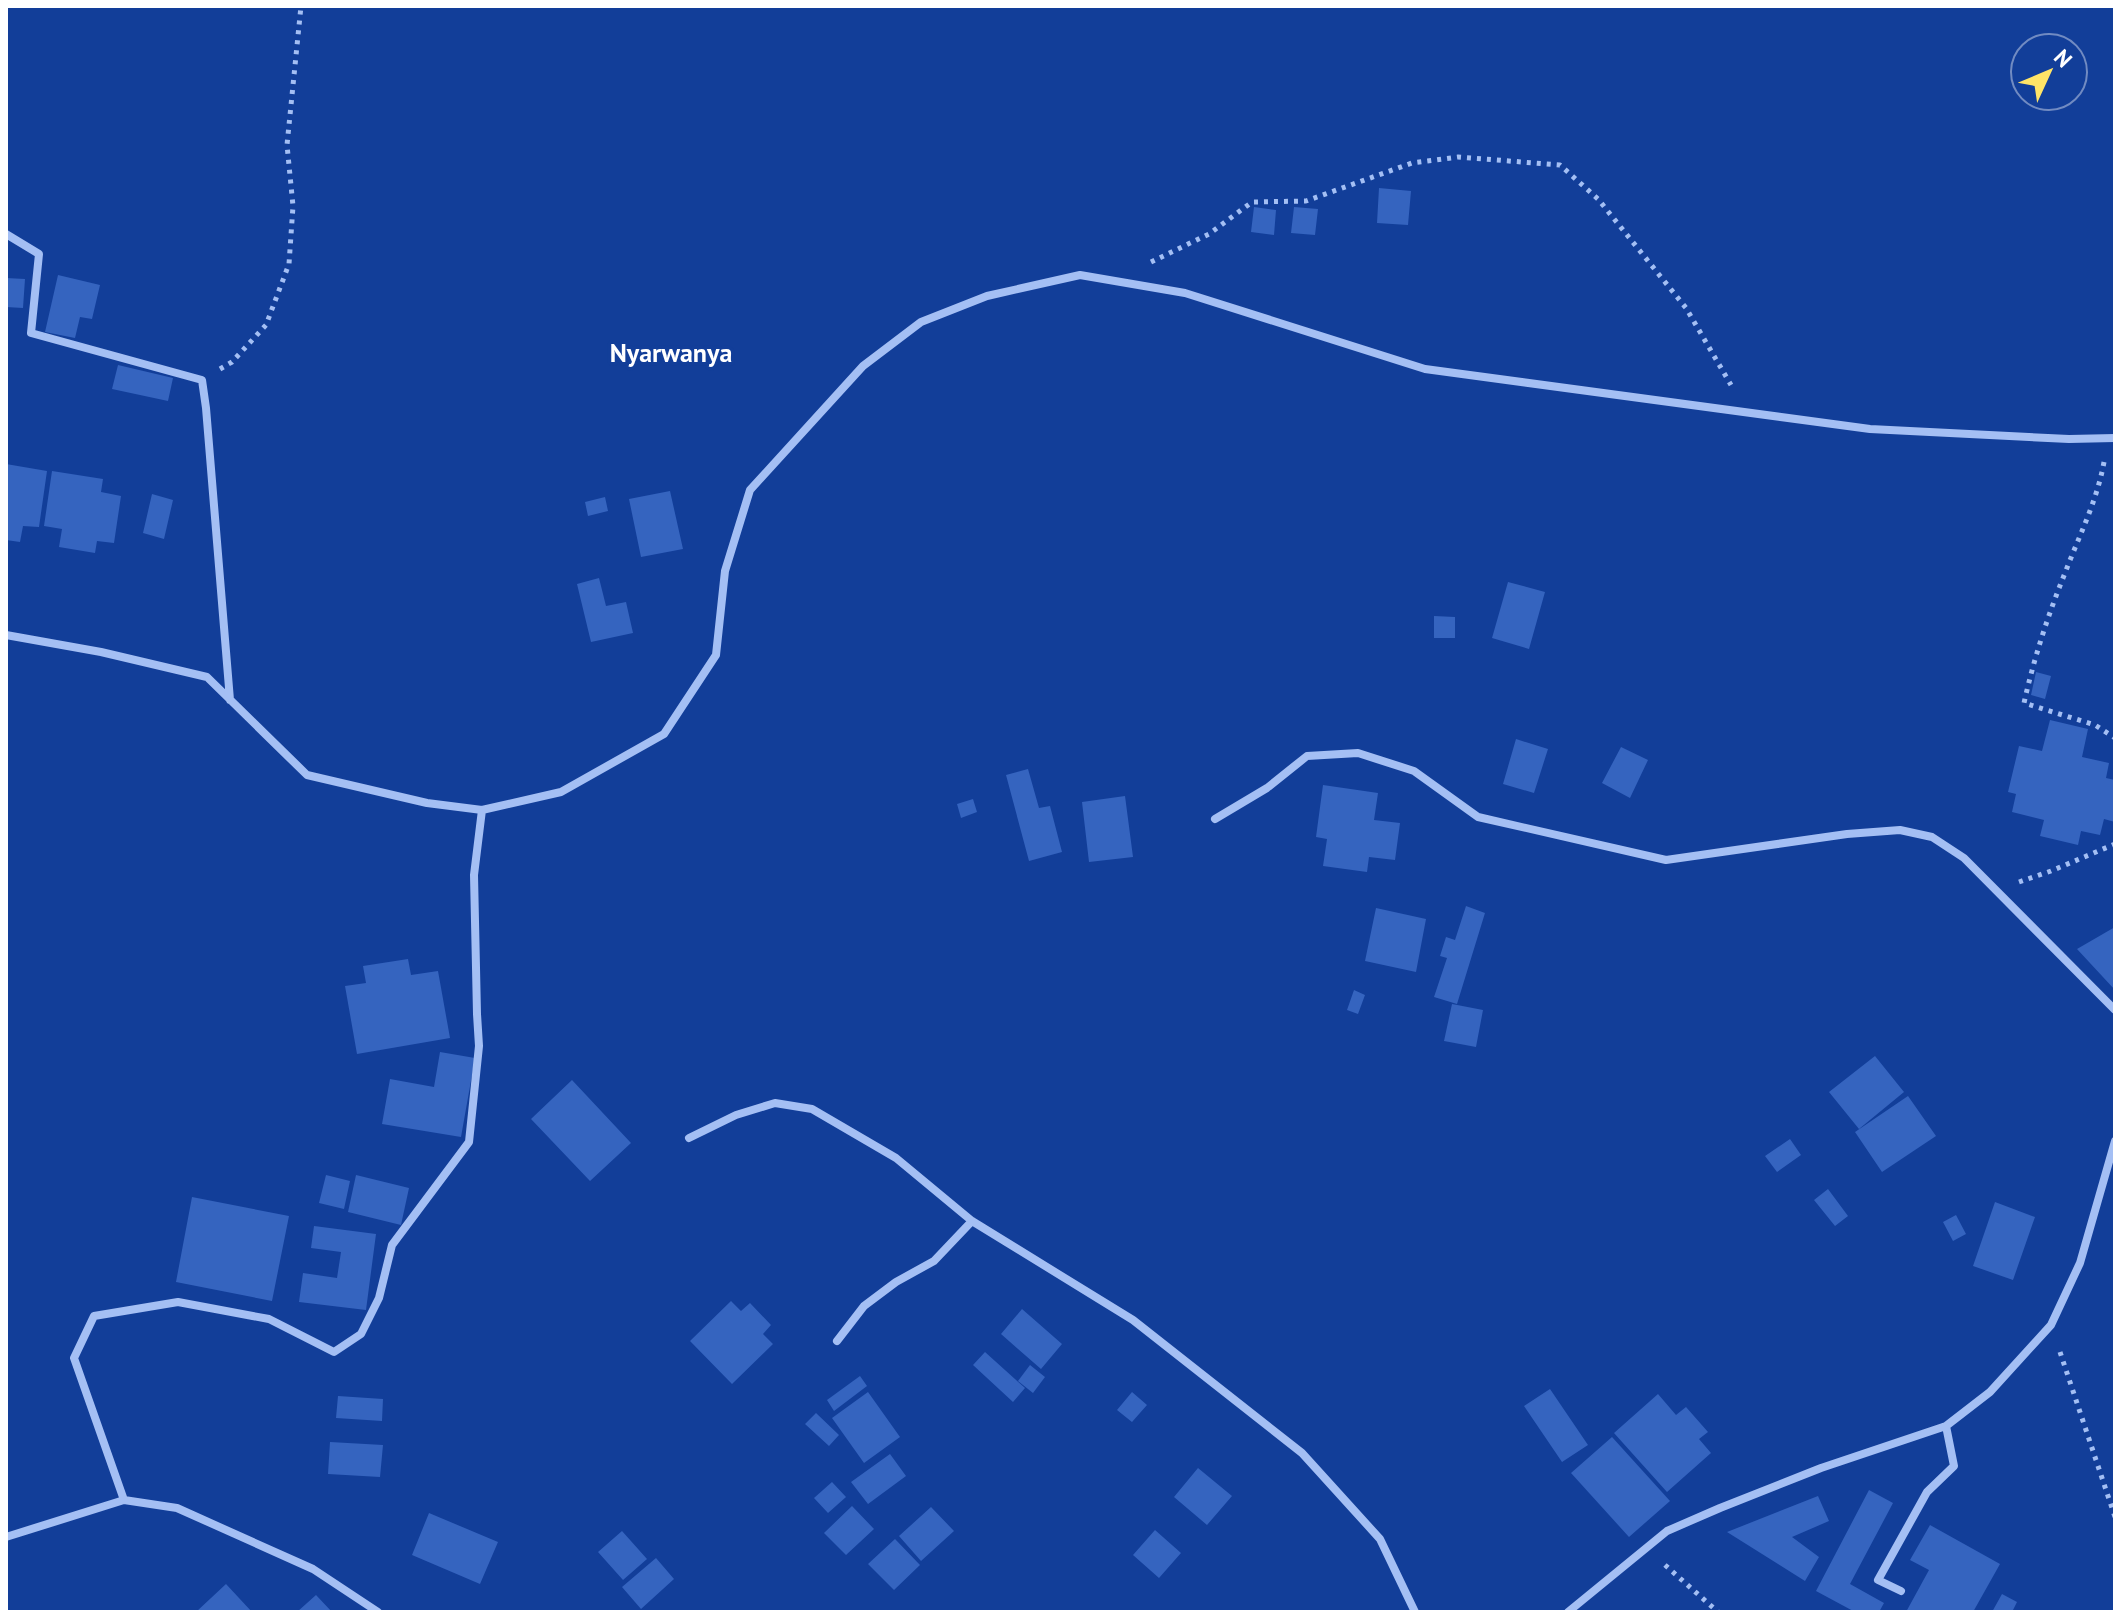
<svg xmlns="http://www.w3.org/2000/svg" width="2121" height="1618" font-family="'PT Sans',sans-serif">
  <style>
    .building { fill: #3564bf }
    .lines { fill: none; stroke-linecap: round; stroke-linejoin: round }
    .path { stroke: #a4bff4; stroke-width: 5; stroke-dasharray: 4 6; stroke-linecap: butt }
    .street { stroke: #a4bff4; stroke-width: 8 }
    .labels { text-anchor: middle; stroke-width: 7; stroke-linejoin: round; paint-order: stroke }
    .quarter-label { font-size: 26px; font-weight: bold; fill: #fff; stroke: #123e99 }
  </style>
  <rect width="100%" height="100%" fill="#123e99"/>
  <!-- building -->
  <path class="building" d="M1379 188 1411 191 1408 225 1377 223Z
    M1254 207 1276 210 1274 235 1251 232Z
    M1294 207 1318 209 1315 235 1291 233Z
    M58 275 100 285 92 319 80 317 75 338 45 332Z
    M6 278 25 279 23 308 6 307Z
    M118 365 173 378 168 401 112 389Z
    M6 464 47 471 39 527 23 526 20 542 6 540Z
    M52 471 103 479 101 492 121 496 114 543 97 541 95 553 59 547 62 529 44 526Z
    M670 491 683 549 641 557 629 499Z
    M152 494 173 500 164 539 143 533Z
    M605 497 608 511 588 516 585 502Z
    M599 578 606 606 626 602 633 633 591 642 577 584Z
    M1508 582 1545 592 1529 649 1492 638Z
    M1434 616 1455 617V638H1434Z
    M2036 672 2051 676 2045 699 2031 695Z
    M2050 720 2088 729 2082 757 2109 763 2106 778 2115 780V822L2104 819 2100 835 2081 831 2078 845 2040 836 2044 820 2012 812 2016 794 2008 792 2019 746 2042 751Z
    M1516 739 1548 749 1534 793 1503 784Z
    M1621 747 1648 760 1630 798 1602 783Z
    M1028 769 1039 808 1050 806 1062 852 1029 861 1006 775Z
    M1323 785 1378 793 1374 820 1400 823 1395 860 1369 857 1367 872 1323 866 1327 839 1316 837Z
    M1125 796 1133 857 1089 862 1082 802Z
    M973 799 977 812 961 818 957 804Z
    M1466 906 1485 913 1457 1004 1434 997 1447 958 1440 956 1446 937 1455 940Z
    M1376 908 1426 919 1416 972 1365 961Z
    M2115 927V990L2077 949Z
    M408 959 411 975 438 971 450 1038 357 1054 345 986 366 983 363 966Z
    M1354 990 1365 995 1358 1014 1347 1010Z
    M1452 1004 1483 1010 1476 1047 1444 1041Z
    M440 1052 475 1058 461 1137 382 1124 390 1079 434 1087Z
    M1875 1056 1904 1092 1859 1129 1829 1092Z
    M572 1080 631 1143 590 1181 531 1119Z
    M1908 1096 1936 1136 1882 1172 1855 1132Z
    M1790 1139 1801 1155 1777 1172 1765 1156Z
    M326 1175 350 1181 344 1209 319 1203Z
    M356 1175 409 1188 401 1225 348 1212Z
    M1828 1189 1848 1216 1835 1226 1814 1200Z
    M192 1197 289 1216 272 1301 176 1282Z
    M1995 1202 2035 1217 2013 1280 1973 1266Z
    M1956 1215 1966 1234 1953 1241 1943 1222Z
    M314 1226 376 1234 366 1310 299 1302 303 1273 337 1278 341 1252 311 1248Z
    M731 1301 741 1311 750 1303 771 1325 763 1334 773 1344 732 1384 690 1341Z
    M1022 1309 1062 1344 1041 1369 1001 1334Z
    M985 1352 1025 1388 1013 1402 973 1365Z
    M1030 1365 1045 1377 1033 1393 1018 1381Z
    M860 1376 867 1386 834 1411 827 1400Z
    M1550 1389 1588 1445 1562 1462 1524 1406Z
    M868 1392 900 1437 864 1463 832 1418Z
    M1132 1392 1147 1405 1132 1422 1117 1410Z
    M1658 1394 1676 1415 1686 1407 1708 1432 1699 1439 1711 1453 1667 1492 1614 1433Z
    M338 1396 383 1399 382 1421 336 1418Z
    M816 1413 839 1435 829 1446 805 1424Z
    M1612 1437 1670 1501 1629 1537 1571 1473Z
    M330 1442 383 1445 380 1477 328 1474Z
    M890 1454 906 1476 868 1504 851 1482Z
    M1198 1468 1232 1496 1207 1525 1174 1497Z
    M832 1482 846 1497 828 1513 814 1498Z
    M1869 1490 1893 1503 1850 1584 1884 1603 1879 1612H1855L1816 1591Z
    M1818 1496 1829 1521 1792 1537 1819 1557 1805 1581 1727 1532Z
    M852 1506 874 1529 846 1555 824 1533Z
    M931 1507 954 1531 921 1561 899 1536Z
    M429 1513 498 1542 480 1584 412 1555Z
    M1930 1525 2000 1564 1973 1612H1906L1929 1570 1910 1560Z
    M1155 1530 1181 1553 1159 1578 1133 1555Z
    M622 1531 647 1559 623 1580 598 1552Z
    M895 1539 920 1565 894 1590 868 1564Z
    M656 1558 674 1579 641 1609 622 1587Z
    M226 1584 252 1612H196Z
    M2002 1594 2017 1602 2012 1612H1992Z
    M316 1595 332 1612H297Z"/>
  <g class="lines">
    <!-- path -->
    <path class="path" d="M1151 262 1209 234 1252 202 1306 201 1412 163 1458 157 1560 165 1598 199 1686 308 1731 385
      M220 369 232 362 266 325 289 264 293 206 287 145 301 6
      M2104 462C2097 501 2079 536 2065 573 2048 615 2034 658 2024 703L2095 725 2115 738
      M2019 882 2051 871 2115 844
      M2060 1352 2115 1517
      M1665 1565 1718 1612"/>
    <!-- street -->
    <path class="street" d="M6 234 39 254 31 333 202 380 206 408 230 700
      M6 635 101 652 207 677 307 775 427 803 482 810 561 792 664 734 716 655 725 571 750 490 863 366 921 322 987 296 1080 275 1185 293 1425 369 1870 429 2069 439 2115 438
      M1215 819 1267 788 1307 756 1358 753 1414 771 1478 817 1666 860 1847 834 1900 830 1932 837 1964 858 2115 1010
      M689 1138 736 1115 775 1103 812 1109 896 1158 972 1221 1133 1320 1302 1453 1380 1539 1415 1612
      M837 1341 864 1306 896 1282 934 1261 972 1221
      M124 1500 74 1358 94 1316 178 1302 269 1319 334 1352 361 1334 379 1298 392 1245 469 1142 479 1046 477 1014 474 875 482 810
      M6 1537 124 1500 177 1508 313 1569 378 1612
      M1901 1591 1878 1580 1927 1492 1954 1466 1946 1426
      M1568 1612 1667 1531 1720 1508 1821 1468 1946 1426 1990 1392 2051 1325 2080 1263 2115 1141"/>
  </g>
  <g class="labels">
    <!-- quarter labels -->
    <g class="quarter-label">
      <text x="671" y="362">Nyarwanya</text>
    </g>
  </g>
  <!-- border -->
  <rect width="2121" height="1618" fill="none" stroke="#ffffff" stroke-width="16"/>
  <!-- north arrow -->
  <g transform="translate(2049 72) rotate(46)"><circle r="38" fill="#123e99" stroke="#718bc2" stroke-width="2"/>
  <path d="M0-6L14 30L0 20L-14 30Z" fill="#ffe467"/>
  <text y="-12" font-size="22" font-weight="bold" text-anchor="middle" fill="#ffffff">N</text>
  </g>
</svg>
